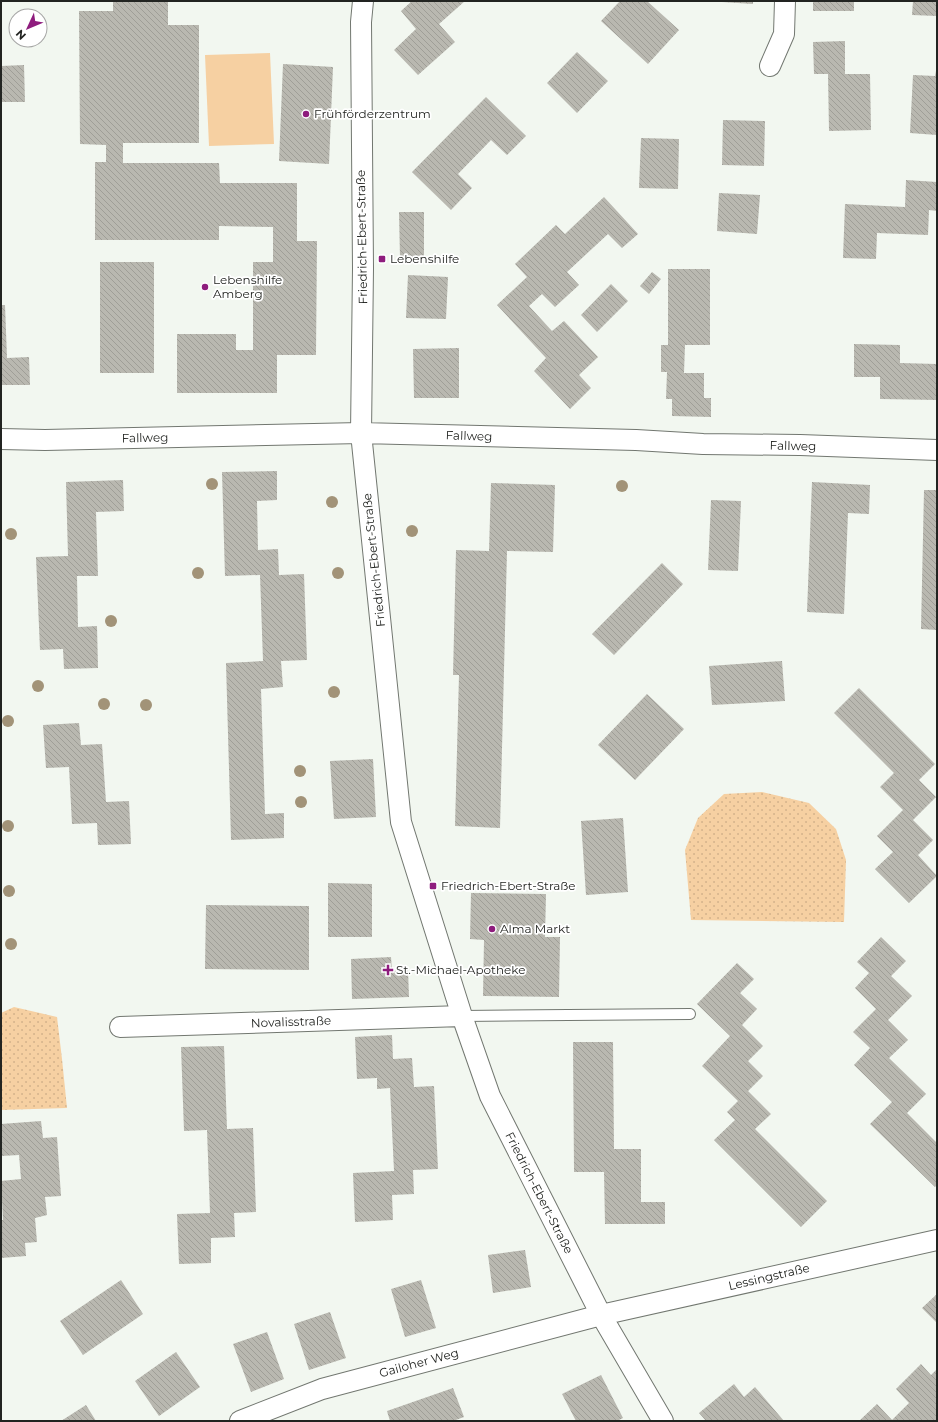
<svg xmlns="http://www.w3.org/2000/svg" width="938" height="1422" font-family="Montserrat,sans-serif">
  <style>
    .grass { fill: #f6d0a2 }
    .park { fill: url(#park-dots) }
    .building { fill: url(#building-back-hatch) }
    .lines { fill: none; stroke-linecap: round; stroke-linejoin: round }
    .lane-casing { stroke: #727770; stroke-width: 12 }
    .street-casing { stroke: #727770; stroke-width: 22 }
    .lane { stroke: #fff; stroke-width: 10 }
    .street { stroke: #fff; stroke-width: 20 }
    .tree { fill: #a29378 }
    .poi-dot { fill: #8e1c7d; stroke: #fff; stroke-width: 1.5 }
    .labels { text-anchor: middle; stroke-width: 3.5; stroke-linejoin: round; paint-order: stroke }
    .poi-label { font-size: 12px; fill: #222421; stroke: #fff; text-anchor: start }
    .street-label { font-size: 12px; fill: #222421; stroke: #fff }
  </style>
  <defs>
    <pattern id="park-dots" width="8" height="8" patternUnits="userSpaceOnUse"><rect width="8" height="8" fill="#f6d0a2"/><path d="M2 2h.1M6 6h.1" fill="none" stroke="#d3b28b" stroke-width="1.8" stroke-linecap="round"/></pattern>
    <pattern id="building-back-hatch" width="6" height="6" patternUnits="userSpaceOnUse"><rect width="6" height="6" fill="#b9b8b0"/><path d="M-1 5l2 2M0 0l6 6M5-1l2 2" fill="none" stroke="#9f9e97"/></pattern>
  </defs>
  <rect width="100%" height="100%" fill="#f2f7f0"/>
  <!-- grass -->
  <path class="grass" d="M270 53 274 144 209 146 205 55Z"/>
  <!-- park -->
  <path class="park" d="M762 792 809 803 836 829 846 860 844 922 691 920 685 850 698 818 724 794Z
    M14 1007 57 1017 62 1059 67 1108 1 1110V1013Z"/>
  <!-- building -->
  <path class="building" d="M113 1H168V25H199V143H123V163H219L220 183H297V241H317L316 355H277V393H177V334H236V350H253V262H273V227L219 226V240H95V162H106V145L80 144 79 11H113Z
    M412 1H465L439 24 455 42 418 75 394 50 416 29 401 11Z
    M620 1H647L679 30 648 64 601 21Z
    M722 1H753V4L722 2Z
    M813 1H854V11H813Z
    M913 1H937V16L912 15Z
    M845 41V74H870L871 130 829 131 828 74H814L813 42Z
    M577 52 608 81 577 113 547 83Z
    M283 64 333 67 329 164 279 161Z
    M24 65 25 102H1V66Z
    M936 71H937V135L910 133 913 75 935 76Z
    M486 97 526 136 507 155 491 140 458 174 472 188 451 210 412 172Z
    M723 120 765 121 764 166 722 165Z
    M641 138 679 139 678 189 639 188Z
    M906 180 937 182V211L929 210 928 235 877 233 876 259 843 258 845 204 905 207Z
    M719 193 760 195 757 234 717 231Z
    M604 197 638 234 622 248 608 234 567 272 579 285 555 307 542 294 529 306 552 331 564 321 598 357 579 375 591 388 570 409 534 371 546 358 497 305 527 277 515 264 556 225 565 234Z
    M399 212H424V258H400Z
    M100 262H154V373H100Z
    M668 269H710V345H685L684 373H704V398H711V417L672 416V399H666L667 372H661V345H668Z
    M652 272 661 279 649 294 640 286Z
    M408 275 448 277 446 319 406 318Z
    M611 284 628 301 597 332 581 315Z
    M1 305H5L7 358 29 357 30 385H1Z
    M854 344 900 345V363L937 364V400L880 399V377H854Z
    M459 348V398H414L413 349Z
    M277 471V500L257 501 258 550 278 549 279 575 304 574 307 660 281 661 283 687 261 689 265 814 284 813V838L231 840 226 663 263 661 260 575 225 576 222 472Z
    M123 480 124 511 96 512 98 576H77L78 627 97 626 98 668 64 669 63 649 40 650 36 557 68 556 66 482Z
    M812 482 870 485 869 514 848 513 844 614 807 612Z
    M491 483 555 485 553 552 507 551 500 828 455 826 459 675H453L456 550 489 551Z
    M924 490H937V630L921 629Z
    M711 500 741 501 738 571 708 570Z
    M662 563 683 584 614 655 592 634Z
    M782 661 785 701 712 705 709 666Z
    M859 688 935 764 919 780 936 797 913 820 933 840 918 855 937 876 909 903 875 869 893 852 877 836 903 810 880 787 894 773 834 713Z
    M647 694 684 729 635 780 598 745Z
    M79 723 81 745 102 744 106 802 129 801 131 844 98 845 97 823 72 824 69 767 46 768 43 725Z
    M373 759 376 817 334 819 330 761Z
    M623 818 628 892 586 895 581 821Z
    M328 883 372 884V937H328Z
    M471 893 546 894 545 937H560L559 997 483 996 484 940 470 939Z
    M206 905 309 906V970L205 969Z
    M881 937 906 961 891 976 912 996 888 1020 908 1040 889 1058 926 1094 907 1113 937 1143V1185L935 1187 870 1124 892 1102 854 1065 870 1048 853 1032 876 1009 855 988 869 973 857 962Z
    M391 957 392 971 408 970 409 997 352 999 351 959Z
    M737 963 754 979 740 993 757 1009 742 1025 763 1046 748 1061 763 1076 748 1091 771 1114 755 1129 827 1201 801 1227 714 1140 735 1120 727 1112 738 1101 702 1066 730 1036 697 1004Z
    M392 1035 393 1059 412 1058 414 1087 434 1086 438 1169 413 1170 414 1194 392 1195 393 1220 355 1222 353 1173 394 1171 390 1088 377 1089V1078L357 1079 355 1037Z
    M573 1042H613L614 1149H641V1202H665V1224H605L604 1172H574Z
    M224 1046 227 1129 253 1128 256 1212 234 1213 235 1237 211 1238V1263L179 1264 177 1214 210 1213 207 1130 184 1131 181 1047Z
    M41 1121 43 1138 57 1137 61 1196 45 1197 47 1215 35 1218 37 1242 25 1243 26 1256 1 1258V1220H3L1 1181 21 1179 19 1155 1 1156V1124Z
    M525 1250 531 1287 493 1293 488 1255Z
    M121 1280 143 1314 83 1355 60 1321Z
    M421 1280 436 1328 405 1337 391 1289Z
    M937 1294V1323L922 1308Z
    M330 1312 346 1358 309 1370 294 1324Z
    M267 1332 284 1379 251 1392 233 1344Z
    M176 1352 200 1387 159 1416 135 1381Z
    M921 1364 931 1375 937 1369V1421H859L877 1404 892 1420 909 1403 896 1389Z
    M601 1375 623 1418 617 1421H576L562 1394Z
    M734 1384 744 1397 755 1387 784 1421H706L699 1413Z
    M453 1388 464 1417 453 1421H390L387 1411Z
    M86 1405 96 1421H61Z"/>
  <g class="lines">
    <defs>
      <path id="lane" d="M462 1016 690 1014"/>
      <path id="street" d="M363 1 361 22 363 268 361 433 401 822 462 1016 490 1096 601 1315 663 1421
        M770 66 784 34 785 1
        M1 439 45 440 361 433 636 440 703 444 800 445 937 450
        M120 1027 462 1016
        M240 1421 322 1389 601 1315 937 1240"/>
    </defs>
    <!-- lane casing -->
    <use href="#lane" class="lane-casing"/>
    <!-- street casing -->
    <use href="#street" class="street-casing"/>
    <!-- lane -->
    <use href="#lane" class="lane"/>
    <!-- street -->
    <use href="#street" class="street"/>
  </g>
  <!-- trees -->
  <g class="tree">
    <circle cx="212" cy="484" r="6"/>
    <circle cx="622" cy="486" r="6"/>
    <circle cx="332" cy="502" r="6"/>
    <circle cx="412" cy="531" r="6"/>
    <circle cx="11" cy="534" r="6"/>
    <circle cx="198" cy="573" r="6"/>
    <circle cx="338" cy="573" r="6"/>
    <circle cx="111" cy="621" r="6"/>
    <circle cx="38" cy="686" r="6"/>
    <circle cx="334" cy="692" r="6"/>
    <circle cx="104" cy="704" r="6"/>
    <circle cx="146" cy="705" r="6"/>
    <circle cx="8" cy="721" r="6"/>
    <circle cx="300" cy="771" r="6"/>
    <circle cx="301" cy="802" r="6"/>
    <circle cx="8" cy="826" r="6"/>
    <circle cx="9" cy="891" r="6"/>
    <circle cx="11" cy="944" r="6"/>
  </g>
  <!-- markers -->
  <g class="poi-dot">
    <circle cx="306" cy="114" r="4"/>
    <rect x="378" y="255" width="8" height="8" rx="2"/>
    <circle cx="205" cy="287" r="4"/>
    <rect x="429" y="882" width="8" height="8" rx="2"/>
    <circle cx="492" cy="929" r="4"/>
    <path d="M386 964h4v4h4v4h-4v4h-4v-4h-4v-4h4z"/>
  </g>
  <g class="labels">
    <!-- poi labels -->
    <g class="poi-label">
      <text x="314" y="118">Frühförderzentrum</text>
      <text x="390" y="263">Lebenshilfe</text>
      <text x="213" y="284">Lebenshilfe<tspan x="213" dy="14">Amberg</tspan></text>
      <text x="441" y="890">Friedrich-Ebert-Straße</text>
      <text x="500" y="933">Alma Markt</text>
      <text x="396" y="974">St.-Michael-Apotheke</text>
    </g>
    <!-- street labels -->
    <g class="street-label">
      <text transform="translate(362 237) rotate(-91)" y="4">Friedrich-Ebert-Straße</text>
      <text transform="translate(469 436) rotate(2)" y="4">Fallweg</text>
      <text transform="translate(145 438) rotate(-1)" y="4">Fallweg</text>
      <text transform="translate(793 446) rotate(1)" y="4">Fallweg</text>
      <text transform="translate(374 560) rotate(-96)" y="4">Friedrich-Ebert-Straße</text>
      <text transform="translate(291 1022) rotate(-2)" y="4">Novalisstraße</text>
      <text transform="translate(539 1193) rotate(63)" y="4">Friedrich-Ebert-Straße</text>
      <text transform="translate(769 1277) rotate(-13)" y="4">Lessingstraße</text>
      <text transform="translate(419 1363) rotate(-15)" y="4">Gailoher Weg</text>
    </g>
  </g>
  <!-- border -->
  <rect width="938" height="1422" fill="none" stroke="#222421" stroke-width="4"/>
  <!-- north arrow -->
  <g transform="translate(28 28) rotate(226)"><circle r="19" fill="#ffffff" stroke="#a7a7a6"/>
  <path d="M0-3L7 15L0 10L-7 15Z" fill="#8e1c7d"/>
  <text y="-6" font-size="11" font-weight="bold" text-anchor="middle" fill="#222421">N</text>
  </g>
</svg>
